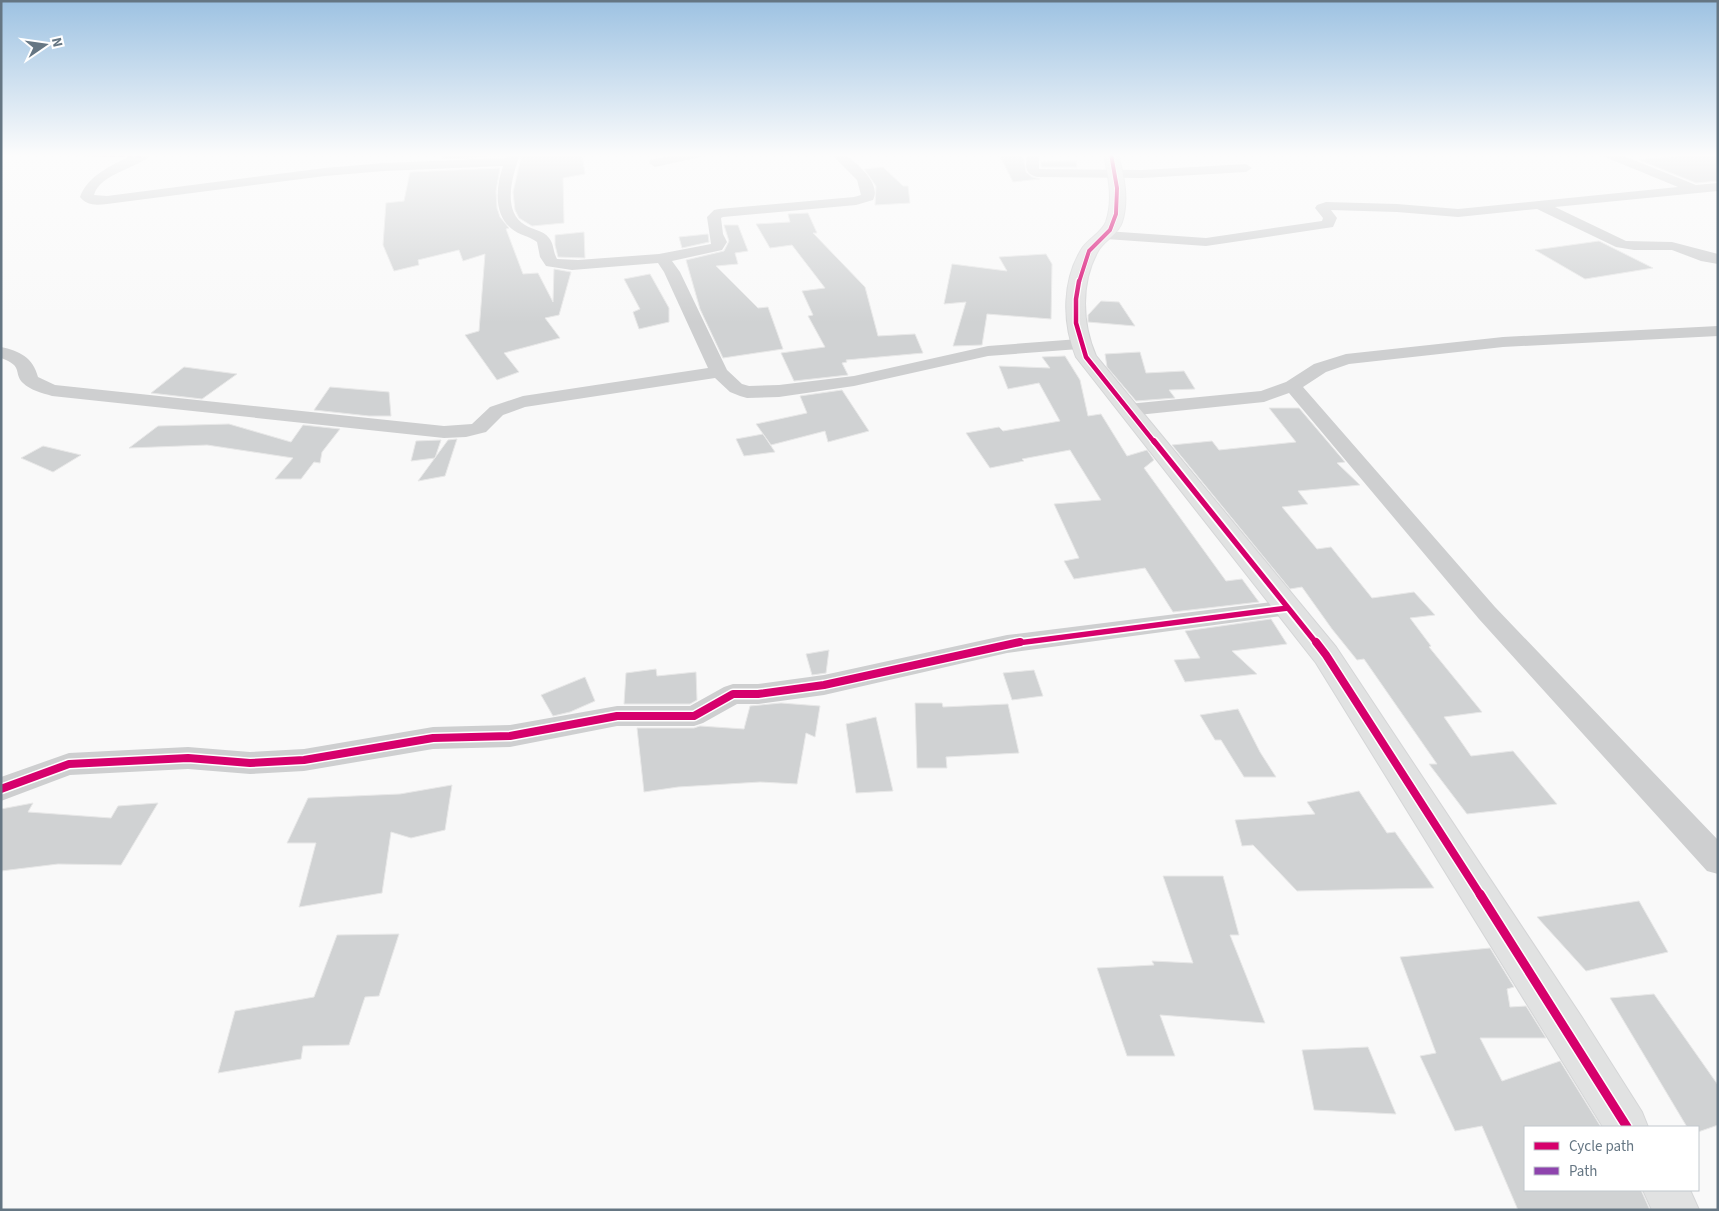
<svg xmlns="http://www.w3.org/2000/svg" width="1719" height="1211" font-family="'Source Sans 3',sans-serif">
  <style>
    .building { fill: #d0d2d3; stroke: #e8e8e8 }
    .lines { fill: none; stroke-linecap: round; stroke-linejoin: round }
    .secondary-casing { stroke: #d5d6d7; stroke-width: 2 }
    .street { fill: #cecfd0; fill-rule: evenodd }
    .secondary { fill: #e1e2e2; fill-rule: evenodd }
    .quiet { stroke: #8e44ad; stroke-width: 3; stroke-dasharray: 5.5 3; stroke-linecap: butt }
    .cycleway-far4-casing { stroke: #fff; stroke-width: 5.5 }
    .cycleway-far3-casing { stroke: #fff; stroke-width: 7 }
    .cycleway-far2-casing { stroke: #fff; stroke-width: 9 }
    .cycleway-far1-casing { stroke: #fff; stroke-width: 11 }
    .cycleway-casing { stroke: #fff; stroke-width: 12 }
    .cycleway-far4 { stroke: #d6006c; stroke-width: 4 }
    .cycleway-far3 { stroke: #d6006c; stroke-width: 4.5 }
    .cycleway-far2 { stroke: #d6006c; stroke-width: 5.5 }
    .cycleway-far1 { stroke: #d6006c; stroke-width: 8 }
    .cycleway { stroke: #d6006c; stroke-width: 9 }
  </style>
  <rect width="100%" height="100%" fill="#f9f9f9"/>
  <!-- building -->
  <path class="building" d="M445 154H506L505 156 443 159Z
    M522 154H582L585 174 563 178 564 223 532 226 519 218 515 210 513 192Z
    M999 154H1021L1024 160 1026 172 1032 177 1040 179 1013 182Z
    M1696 154H1718V181L1696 183 1639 160Z
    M1076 161 1077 167H1041V162Z
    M883 167 903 186H908L910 203 875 205 876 186 864 169Z
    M500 168 496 191 497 208 500 217 509 228 506 229 523 274 538 273 553 302 554 269 571 272 559 315 545 318 560 338 504 353 519 372 497 380 465 335 479 331 485 254 463 261 459 250 418 260 419 265 394 271 383 245 386 203 404 201 410 172Z
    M808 213 817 233H813L865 287 878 336 915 334 923 353 846 360 847 362 842 363 848 375 794 381 781 353 825 347 808 316 813 315 802 291 825 288 792 245 770 248 756 224 790 222 788 214Z
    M724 225H738L748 251 735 253 738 264 716 266 758 308 768 307 783 349 723 358 700 309 686 260 724 251 729 241Z
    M584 232 585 258 558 257 555 245V235Z
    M708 234 709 242 682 248 679 237Z
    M1599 241 1653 268 1585 279 1535 250Z
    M1046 254 1052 264 1051 319 987 314 982 345 953 346 966 302 944 304 952 264 1007 271 999 257Z
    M650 274 669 308V322L639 329 633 312 640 309 624 279Z
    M1101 301 1119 302 1135 326 1088 322V315Z
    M1140 352 1146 373 1184 371 1195 389 1169 390 1175 398 1136 401 1107 367 1105 354Z
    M1065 356 1080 380 1088 416 1101 414 1127 456 1147 450 1154 460 1144 468 1226 581 1242 579 1259 602 1173 612 1145 568 1074 579 1064 561 1079 558 1054 504 1101 500 1070 450 1022 459 1024 461 990 468 966 433 999 427 1003 431 1060 421 1039 383 1008 389 999 366 1050 368 1042 357Z
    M184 367 237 374 202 399 151 393Z
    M330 387 389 392 391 416H369L314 410Z
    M842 390 869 431 828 442 825 431 771 445 756 424 807 413 800 396Z
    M1269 408H1299L1345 462 1337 463 1360 485 1298 491 1308 504 1282 507 1317 549 1331 547 1372 598 1414 592 1435 615 1410 618 1431 646 1429 647 1482 712 1444 717 1471 756 1513 751 1557 804 1467 814 1429 764H1437L1364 659 1357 660 1332 629 1302 587 1290 589 1172 445 1212 441 1219 450 1296 442Z
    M229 424 291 442 303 425 340 429 322 452 320 463 314 462 301 479H275L293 458 207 445 129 448 158 426Z
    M763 434 775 452 744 456 736 439Z
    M457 439 445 476 418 481 448 440Z
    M441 440 435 458 411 461 416 441Z
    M43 446 81 455 53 472 21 458Z
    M1271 619 1287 644 1232 651 1257 674 1185 682 1174 660 1200 658 1185 631Z
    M829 650 826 673 812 675 806 654Z
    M656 669 657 676 696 672 697 700 690 704H624L626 673Z
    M1034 670 1043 696 1012 700 1003 673Z
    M585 677 595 701 570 712 553 716 541 695Z
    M781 703 820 706 815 737 806 733 797 784 760 782 678 787 644 792 637 728H694L700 726 744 729 750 706Z
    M915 703H942L943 707 1008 704 1019 753 946 757 947 768H917Z
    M1238 709 1260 752 1276 777H1244L1221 740H1215L1200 715Z
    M876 717 893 791 856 793 846 724Z
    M452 785 445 830 411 838 391 832 382 893 299 907 316 843H287L308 798 400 794Z
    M1359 791 1387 833 1395 832 1434 888 1297 891 1253 845 1242 846 1235 820 1315 814 1307 802Z
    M33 803 28 812 111 818 118 806 158 803 121 865 58 864 1 871V809Z
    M1163 876H1223L1239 935H1230L1265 1023 1160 1015 1175 1056H1127L1097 968 1154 965 1152 961 1193 963Z
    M1639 901 1668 952 1586 971 1537 917Z
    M399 934 379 996 365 997 349 1045 303 1046 301 1059 218 1073 235 1011 314 997 337 935Z
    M1490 948 1514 987 1507 989 1510 1007 1526 1006 1546 1038H1480L1502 1081 1560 1061 1601 1127H1525V1190H1641L1650 1210H1518L1482 1126 1455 1131 1420 1056 1436 1053 1400 957Z
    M1654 994 1718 1085V1125L1698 1132V1127H1687L1610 998Z
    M1368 1047 1396 1114 1314 1110 1302 1050Z"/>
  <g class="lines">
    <defs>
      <path id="secondary" d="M1104 154H1118C1124 176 1129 200 1122 222 1118 235 1104 240 1098 251 1080 283 1082 324 1096 356L1336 647 1583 1019 1642 1112 1648 1127H1603L1316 663 1076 357C1062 322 1062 279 1083 247 1090 238 1102 232 1106 222 1114 199 1108 176 1104 154Z
        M1643 1190H1690L1699 1210H1652Z"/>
    </defs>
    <!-- secondary casing -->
    <use href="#secondary" class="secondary-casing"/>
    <!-- street -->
    <path class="street" d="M135 154H152C140 168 100 173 94 195L107 196 325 168 384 163 506 158 508 154H520C513 174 501 211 525 225 533 230 543 230 549 238 554 244 553 252 557 259L578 260 659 254 711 244 707 217 714 210 719 209 854 197 861 195 857 180 831 154H845C856 163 882 183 873 200L856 205 723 217 721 218 723 234 727 242 722 250 672 261 680 272 727 370 742 384 749 386 779 385 854 376 988 346 1079 339 1085 340 1088 344 1085 348 1079 349 988 356 854 386 779 397 747 398 740 396 730 392 715 378 525 407 503 415 486 432 466 437 444 438 52 396C42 393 30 390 23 383 13 373 24 366 1 358V347C19 351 33 357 38 377L55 385 444 426 472 424 490 407 523 396 708 368 664 272 658 263 572 270 546 266 540 257 537 242C529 236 519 235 512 229 493 214 496 187 503 166L384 171 325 176 107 204C96 205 87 206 80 197 87 175 116 163 135 154Z
      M680 154H702L700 157 655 167 649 163 650 160Z
      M1027 154H1039V169L1142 170 1246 164 1252 168 1246 172 1142 178 1037 177C1023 173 1026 166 1027 154Z
      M1603 154H1619L1696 185 1718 183V191L1555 207 1626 241 1672 242 1718 254V264L1701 261 1672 250H1634L1616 247 1537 209 1458 217 1397 212 1331 210 1337 218 1333 227 1206 246 1106 239 1101 238 1099 235 1101 232 1106 231 1206 238 1322 221 1323 218 1315 208 1317 205 1326 202 1397 204 1458 209 1678 187 1605 157Z
      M1718 326V336L1503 347 1349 364 1326 372 1303 387 1495 607 1718 840V874L1707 871 1479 619 1289 393 1264 402 1128 416 1121 414 1119 410 1121 406 1128 404 1261 391 1286 382 1314 364 1346 354 1503 337Z
      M1288 600 1296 602 1300 608 1296 614 1007 653 824 695 758 704H737L703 723 694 726H617L510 747 433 749 304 771 250 774 188 769 70 775 1 801V777L69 753 188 747 250 752 304 749 433 727 510 725 617 706H690L724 687 733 684H758L824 675 1007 635Z"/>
    <!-- secondary -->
    <use href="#secondary" class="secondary"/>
    <!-- quiet -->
    <path class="quiet" d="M59 154 141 156"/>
    <defs>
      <path id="cycleway-far4" d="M1079 282 1089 251 1110 230 1116 214 1117 188 1111 154"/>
      <path id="cycleway-far3" d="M1079 281 1076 299V323L1086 357 1155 443"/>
      <path id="cycleway-far2" d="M1154 441 1317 644
        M1010 644 1288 608"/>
      <path id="cycleway-far1" d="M1316 642 1326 655 1481 896
        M1 789 69 764 188 758 250 763 304 760 433 738 510 736 617 716H694L733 694H758L824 685 1020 642"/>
      <path id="cycleway" d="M1480 894 1627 1127"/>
    </defs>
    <!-- cycleway-far4 casing -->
    <use href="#cycleway-far4" class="cycleway-far4-casing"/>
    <!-- cycleway-far3 casing -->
    <use href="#cycleway-far3" class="cycleway-far3-casing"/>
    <!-- cycleway-far2 casing -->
    <use href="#cycleway-far2" class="cycleway-far2-casing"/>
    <!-- cycleway-far1 casing -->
    <use href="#cycleway-far1" class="cycleway-far1-casing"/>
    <!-- cycleway casing -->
    <use href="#cycleway" class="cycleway-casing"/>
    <!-- cycleway-far4 -->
    <use href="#cycleway-far4" class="cycleway-far4"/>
    <!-- cycleway-far3 -->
    <use href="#cycleway-far3" class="cycleway-far3"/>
    <!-- cycleway-far2 -->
    <use href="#cycleway-far2" class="cycleway-far2"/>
    <!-- cycleway-far1 -->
    <use href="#cycleway-far1" class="cycleway-far1"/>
    <!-- cycleway -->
    <use href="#cycleway" class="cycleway"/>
  </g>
  <!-- sky -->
  <linearGradient id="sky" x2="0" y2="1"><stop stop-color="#9dc2e2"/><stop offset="0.48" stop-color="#fcfcfc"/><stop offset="1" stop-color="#fcfcfc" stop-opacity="0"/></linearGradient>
  <rect width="1719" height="323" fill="url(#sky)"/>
  <!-- border -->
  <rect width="1719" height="1211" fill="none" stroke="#657683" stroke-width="5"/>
  <!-- legend -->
  <rect x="1524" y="1126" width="175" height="65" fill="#ffffff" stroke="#c1c8cd"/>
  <rect x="1534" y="1142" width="25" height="8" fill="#d6006c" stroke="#c1c8cd"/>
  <text x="1569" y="1151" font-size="15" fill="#657683">Cycle path</text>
  <rect x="1534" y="1167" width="25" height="8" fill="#8e44ad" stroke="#c1c8cd"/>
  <text x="1569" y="1176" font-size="15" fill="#657683">Path</text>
  <!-- north arrow -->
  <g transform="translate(45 45) rotate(77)" stroke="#ffffff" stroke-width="4" paint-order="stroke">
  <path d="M0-4L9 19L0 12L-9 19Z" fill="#657683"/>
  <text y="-8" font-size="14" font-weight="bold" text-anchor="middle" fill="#657683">N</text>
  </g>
</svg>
